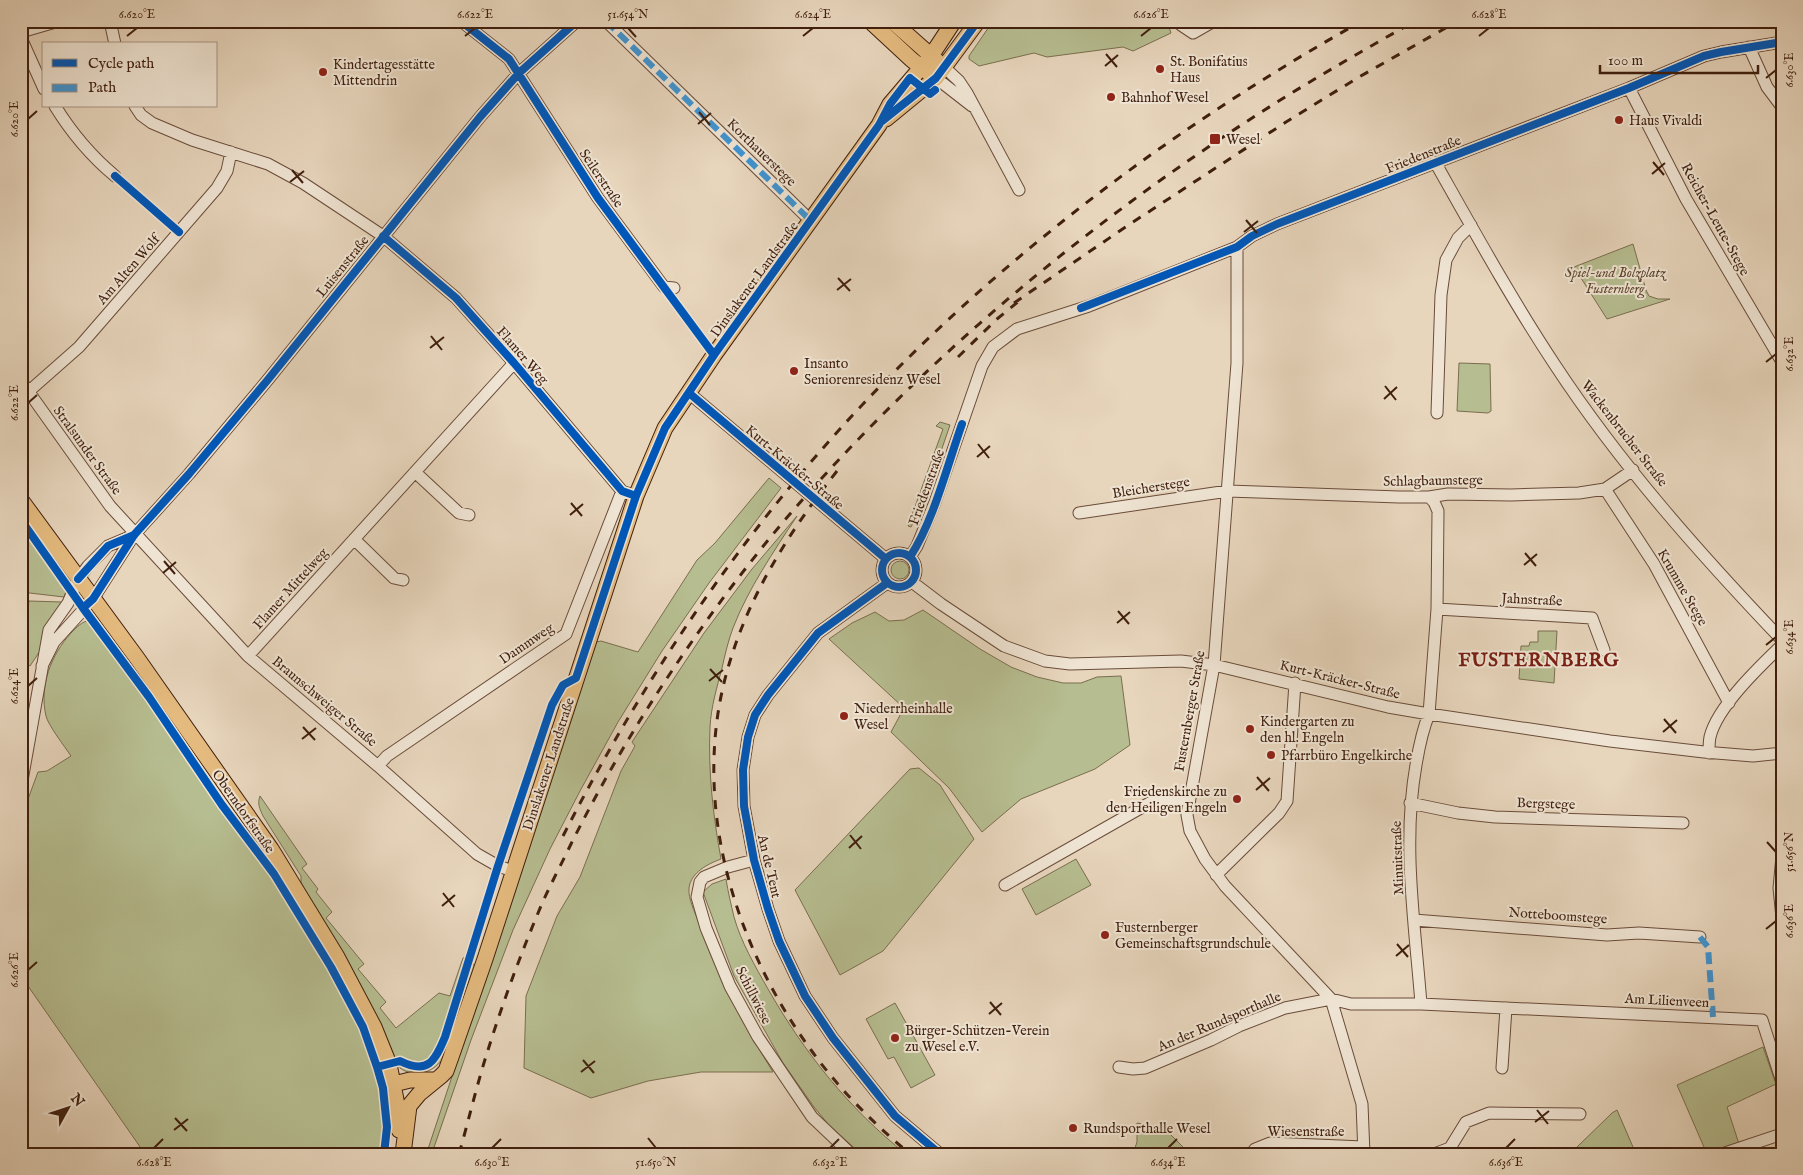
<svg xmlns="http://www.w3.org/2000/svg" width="1803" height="1175" font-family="'IM FELL English',serif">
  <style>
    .green { fill: #b6bd90; stroke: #7b6e4f }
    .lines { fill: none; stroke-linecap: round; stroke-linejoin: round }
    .minor-casing { stroke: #6a4c3a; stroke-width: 13 }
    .major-casing { stroke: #401f0e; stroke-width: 17 }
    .minor { stroke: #efe4d3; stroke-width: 11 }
    .major { stroke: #e4ba7e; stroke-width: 15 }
    .rail { stroke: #401f0e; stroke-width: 3; stroke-dasharray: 9 9; stroke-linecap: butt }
    .quiet { stroke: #3f94d2; stroke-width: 6; stroke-dasharray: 12 6; stroke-linecap: butt }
    .cycleway-casing { stroke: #efe4d3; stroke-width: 11 }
    .cycleway { stroke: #0057b8; stroke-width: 8 }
    .ticks { fill: none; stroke: #401f0e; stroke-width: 2 }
    .poi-dot { fill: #8f2418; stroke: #efe4d3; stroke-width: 2 }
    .labels { text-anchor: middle; stroke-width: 4; stroke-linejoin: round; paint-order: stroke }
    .poi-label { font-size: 14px; fill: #401f0e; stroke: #efe4d3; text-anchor: start }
    .street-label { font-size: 14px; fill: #401f0e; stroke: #efe4d3 }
    .park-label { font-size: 14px; font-style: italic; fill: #5e462e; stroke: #efe4d3 }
    .district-label { font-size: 19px; font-weight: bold; letter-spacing: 1px; fill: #7a1f14; stroke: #efe4d3 }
    .neatline { fill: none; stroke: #401f0e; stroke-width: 2 }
    .ticks-label { font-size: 12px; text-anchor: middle; fill: #401f0e }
  </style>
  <rect width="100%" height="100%" fill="#e7d5bc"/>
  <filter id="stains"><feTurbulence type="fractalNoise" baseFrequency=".004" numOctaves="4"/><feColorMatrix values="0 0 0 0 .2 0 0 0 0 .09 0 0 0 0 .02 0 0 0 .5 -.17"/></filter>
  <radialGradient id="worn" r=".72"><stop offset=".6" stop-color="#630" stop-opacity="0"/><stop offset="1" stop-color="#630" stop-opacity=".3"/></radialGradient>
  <!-- green -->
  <path class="green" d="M993 21H1167L1171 33 1133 51 1123 47 1047 57 1034 53 979 66 969 59V56Z
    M1633 244 1646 290 1649 296 1658 299H1670L1607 319 1574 267Z
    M1459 363 1490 364 1491 411 1488 413 1457 411Z
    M940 422 950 425 923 504 911 527 908 526 943 429 936 426Z
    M769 478 781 488 709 583 662 651 618 722 580 791 550 849 513 930 471 1040 432 1153 428 1149 596 642 601 641 638 652 697 560 715 543Z
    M797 516C774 551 748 589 733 628 728 641 725 655 722 668 717 687 711 707 710 727 708 772 713 815 721 859 708 864 691 872 689 888 688 899 695 912 698 921 717 975 743 1024 773 1072H701L648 1081 591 1098 524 1068 526 996 557 916 580 877 621 771 635 746 632 742 704 633 752 569Z
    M21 529 62 584 66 592 64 597 21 592Z
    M891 570a9 9 0 1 1 18 0a9 9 0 1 1-18 0Z
    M29 601 62 602 45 628 40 651 30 666 21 660V648Z
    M923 610 980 649 1011 667 1037 677 1063 683H1081L1097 677 1121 676 1130 745 1095 769 1021 799 982 832 949 788 891 732 904 708 829 639 852 623 875 612 889 621 904 620Z
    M90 620C134 681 177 744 220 806 239 833 260 858 278 885 300 916 318 949 337 982 357 1017 377 1056 383 1097 385 1116 383 1135 381 1154H145L21 976V818L38 772 47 771 71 756C65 747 48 725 46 716 39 686 51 655 71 633 77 627 81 622 90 620Z
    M1538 631H1557L1554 683 1519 679 1521 646H1529L1530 642H1538Z
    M919 768 940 785 974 839 883 951 840 975 795 890 910 769Z
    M260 796 307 864 302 868 318 889 316 892 332 912 326 918 364 964 358 969 386 1002 380 1008 396 1028 439 993 450 996 463 958 467 956 440 1045C434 1056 425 1070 411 1064 406 1062 402 1059 395 1061L301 887V876L263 816C260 809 257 804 260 796Z
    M1076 859 1091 885 1036 915 1022 889Z
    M726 879C728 892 731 904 734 917 741 942 755 966 768 989 804 1052 849 1109 906 1154H861L828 1124 814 1107 783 1063 734 976 703 892 712 884Z
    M471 961 476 968C468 989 461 1010 453 1031 450 1039 448 1049 444 1057 435 1072 415 1079 400 1068V1065C405 1066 411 1069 416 1070 427 1072 436 1059 442 1051Z
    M895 1003 935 1075 911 1088 894 1057 888 1059 866 1019Z
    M1763 1047 1776 1084 1727 1107 1739 1144 1712 1154H1707L1677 1085Z
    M1617 1110 1636 1154H1538L1535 1149H1575L1612 1113Z
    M1137 1123 1164 1128 1183 1147 1180 1154H1133L1137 1142Z"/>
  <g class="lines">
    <defs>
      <path id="minor" d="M110 21 115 44
        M461 21 509 59 598 198 664 287 674 288
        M606 21 811 221
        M1180 21 1181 25 1193 33 1214 21
        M21 32 59 21
        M21 38 44 89
        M1749 47 1767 87 1782 107
        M944 67 959 81 967 93 1019 190
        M936 78 972 106
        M1629 88 1686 199 1782 362
        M55 106C71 132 91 156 115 176
        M135 106 141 115 152 123 192 140 268 164 303 183 383 236 456 298 514 363 622 491 636 496
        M1435 162C1474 231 1512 300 1555 365 1620 464 1700 554 1782 640
        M1237 247V363L1214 665 1187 815 1190 831 1205 859 1225 886 1331 999 1362 1104 1364 1154
        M21 381 110 506 248 656 378 766 477 854 498 866 513 871
        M28 392 79 347 217 188 227 171 231 152
        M689 393 886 559
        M1437 413 1441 295 1446 260 1458 238 1471 225
        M415 472 459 513 469 515
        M1605 489 1654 564 1729 703
        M1079 513 1228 491 1399 497H1429L1448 494 1511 495 1579 493 1605 489 1633 470
        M354 539 394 578 403 580
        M882 570a17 17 0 1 1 34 0a17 17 0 1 1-34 0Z
        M910 557 917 546 935 502 982 366 993 347 1017 329 1089 306 1237 247 1252 236 1277 224 1629 88 1704 56 1721 52 1782 42
        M912 582 941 604 1004 646 1045 661 1070 664 1181 661 1214 665 1388 707 1429 714 1610 741 1704 752 1753 756 1782 753
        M887 583 818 633 768 695 755 715 748 737 743 770 744 806 754 860 768 909 779 941 805 996 833 1038 895 1116 940 1154
        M1437 609 1592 618 1604 650
        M248 656 514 363
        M42 666 54 642 93 599 134 535 189 474 266 382 480 117 519 73 577 21
        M1709 753C1709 748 1709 742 1710 737 1717 707 1760 666 1782 645
        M378 766 387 756 566 634 622 491
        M21 786 49 630 68 603 78 579 88 566 108 546 134 535
        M1410 803 1458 813 1495 817 1683 823
        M1782 856 1779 888 1782 918
        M754 860 728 867 704 877 700 882 697 897 706 928 730 986 758 1037 812 1117 851 1154
        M1216 875 1279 813 1287 801 1295 683
        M1005 885 1153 801 1189 799
        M1414 920 1607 935 1639 933 1700 937
        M1421 1004C1415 925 1402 844 1416 765 1419 747 1422 731 1429 714L1437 609 1438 511 1434 502 1429 497
        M1119 1067 1133 1069 1145 1068 1211 1040 1239 1026 1285 1008 1331 999 1351 1004H1421L1762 1020 1782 1082
        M1502 1068 1506 1008
        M1251 1154 1255 1149 1270 1143 1363 1147
        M1434 1154 1450 1148 1466 1122 1489 1113 1580 1114
        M1722 1154 1782 1134"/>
      <path id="major" d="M870 21 912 60 929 73
        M892 21 937 61
        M886 119 936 78 978 21
        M21 500 137 658 271 849 337 957 374 1027 389 1064 397 1105 399 1130
        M394 1084 410 1080H435
        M403 1154 409 1106 419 1094 441 1076 446 1071 451 1057 485 959 636 496 665 428 714 355 879 125 890 104 931 56 954 21"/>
    </defs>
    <!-- minor casing -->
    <use href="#minor" class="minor-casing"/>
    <!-- major casing -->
    <use href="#major" class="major-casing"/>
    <!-- minor -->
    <use href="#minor" class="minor"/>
    <!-- major -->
    <use href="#major" class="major"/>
    <!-- rail -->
    <path class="rail" d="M1014 303 1127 226 1286 122 1359 77 1458 21
      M958 357 997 319 1019 301
      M837 471C790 531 749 594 728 668 690 798 732 942 811 1050 839 1089 873 1123 910 1154
      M563 836C643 679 743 531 864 403 1008 251 1180 123 1362 21
      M459 1154C469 1119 477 1084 488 1050 503 1002 521 953 541 906 550 885 561 865 571 844 604 778 642 714 684 653 719 602 756 553 796 507 931 353 1091 221 1263 111 1313 79 1364 50 1415 21"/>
    <!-- quiet -->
    <path class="quiet" d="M606 21 811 221
      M1700 937 1708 947 1713 1017"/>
    <defs>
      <path id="cycleway" d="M461 21 509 59 598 198 714 355
        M882 121 936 78 978 21
        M115 176 179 232
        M383 236 456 298 514 363 622 491 636 496
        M1081 308 1237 247 1252 236 1277 224 1629 88 1704 56 1721 52 1782 42
        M689 393 886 559
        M21 520 83 608 149 697 222 805 274 874 331 967 363 1027 377 1067 383 1088 385 1108 387 1127 384 1154
        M882 570a17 17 0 1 1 34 0a17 17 0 1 1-34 0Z
        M910 557C934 520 947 466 962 424
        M78 579 108 546 134 535
        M887 583 818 633 768 695 755 715 748 737 743 770 744 806 754 860 768 909 779 941 805 996 833 1038 895 1116 940 1154
        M83 608 93 599 134 535 189 474 266 382 480 117 519 73 577 21
        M377 1067 400 1061C428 1075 435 1061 445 1037L498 866 552 705 563 685 576 678 636 496 665 428 714 355 879 125 890 104 910 78 930 94 935 90"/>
    </defs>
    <!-- cycleway casing -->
    <use href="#cycleway" class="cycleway-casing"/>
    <!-- cycleway -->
    <use href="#cycleway" class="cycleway"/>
  </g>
  <!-- ticks -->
  <path class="ticks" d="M628 28 636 37M127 36 137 28M465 36 475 28M803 36 813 28M1141 36 1151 28M1479 36 1489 28M1106 54 1117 67M1105 66 1118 55M1766 78 1776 70M699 112 710 125M28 119 37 111M698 124 711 113M1653 162 1664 175M292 170 303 183M1652 174 1665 163M290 182 304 171M1246 220 1257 233M1244 232 1258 221M838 278 850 291M837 290 851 279M431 336 442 350M430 348 444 337M1766 362 1776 354M1385 386 1396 400M1384 399 1397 387M28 403 37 395M978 444 989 458M977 457 990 446M571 503 582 516M570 515 583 504M1525 553 1536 566M164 561 175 574M1524 565 1537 554M163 573 176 562M1118 611 1129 624M1117 623 1130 612M1766 645 1776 637M710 669 722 682M709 681 723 670M28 686 37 678M1664 719 1676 733M303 727 315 740M1663 732 1677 720M302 739 316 728M1257 777 1269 791M1256 790 1270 778M850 835 861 849M1767 842 1776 852M849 848 862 836M443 893 454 907M442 906 455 895M1766 929 1776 921M1397 944 1408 957M1396 956 1409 945M28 970 37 962M990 1002 1001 1015M989 1014 1002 1003M583 1060 594 1073M581 1072 595 1061M1537 1110 1548 1124M175 1118 187 1131M1535 1122 1549 1111M174 1130 188 1119M648 1138 656 1148M154 1148 163 1139M492 1148 501 1139M830 1148 839 1139M1168 1148 1177 1139M1506 1148 1515 1139"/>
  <!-- markers -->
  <g class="poi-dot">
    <circle cx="1160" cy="69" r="5"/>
    <circle cx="323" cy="72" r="5"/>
    <circle cx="1111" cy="97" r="5"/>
    <circle cx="1619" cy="120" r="5"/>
    <rect x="1209" y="133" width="12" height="12" rx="2.5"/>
    <circle cx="794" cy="371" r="5"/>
    <circle cx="844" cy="716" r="5"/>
    <circle cx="1250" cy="729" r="5"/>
    <circle cx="1271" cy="755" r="5"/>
    <circle cx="1237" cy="799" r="5"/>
    <circle cx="1105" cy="935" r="5"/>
    <circle cx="895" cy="1038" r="5"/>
    <circle cx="1073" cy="1128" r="5"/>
  </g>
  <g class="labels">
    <!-- poi labels -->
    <g class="poi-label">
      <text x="1170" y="66">St. Bonifatius<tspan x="1170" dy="16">Haus</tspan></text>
      <text x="333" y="69">Kindertagesstätte<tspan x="333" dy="16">Mittendrin</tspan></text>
      <text x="1121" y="102">Bahnhof Wesel</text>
      <text x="1629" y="125">Haus Vivaldi</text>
      <text x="1226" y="144">Wesel</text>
      <text x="804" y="368">Insanto<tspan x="804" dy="16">Seniorenresidenz Wesel</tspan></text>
      <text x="854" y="713">Niederrheinhalle<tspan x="854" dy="16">Wesel</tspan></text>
      <text x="1260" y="726">Kindergarten zu<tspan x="1260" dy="16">den hl. Engeln</tspan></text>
      <text x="1281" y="760">Pfarrbüro Engelkirche</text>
      <text x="1227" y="796" text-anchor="end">Friedenskirche zu<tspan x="1227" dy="16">den Heiligen Engeln</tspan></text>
      <text x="1115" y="932">Fusternberger<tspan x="1115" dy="16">Gemeinschaftsgrundschule</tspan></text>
      <text x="905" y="1035">Bürger-Schützen-Verein<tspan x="905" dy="16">zu Wesel e.V.</tspan></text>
      <text x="1083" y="1133">Rundsporthalle Wesel</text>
    </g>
    <!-- street labels -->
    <g class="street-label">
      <text transform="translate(762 152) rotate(44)" y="5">Korthauerstege</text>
      <text transform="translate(1423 154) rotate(-22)" y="5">Friedenstraße</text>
      <text transform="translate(602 178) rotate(56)" y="5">Seilerstraße</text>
      <text transform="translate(1716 219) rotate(61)" y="5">Reicher-Leute-Stege</text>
      <text transform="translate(342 266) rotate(-51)" y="5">Luisenstraße</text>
      <text transform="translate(128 269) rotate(-49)" y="5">Am Alten Wolf</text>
      <text transform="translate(754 279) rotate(-54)" y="5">Dinslakener Landstraße</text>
      <text transform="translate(523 355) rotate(49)" y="5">Flamer Weg</text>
      <text transform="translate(1625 433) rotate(52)" y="5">Wackenbrucher Straße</text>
      <text transform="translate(88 450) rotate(54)" y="5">Stralsunder Straße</text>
      <text transform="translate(795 467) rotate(40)" y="5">Kurt-Kräcker-Straße</text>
      <text transform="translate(1433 480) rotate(-1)" y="5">Schlagbaumstege</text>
      <text transform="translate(926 487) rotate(-70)" y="5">Friedenstraße</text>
      <text transform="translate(1151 487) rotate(-9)" y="5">Bleicherstege</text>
      <text transform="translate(1683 587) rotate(60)" y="5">Krumme Stege</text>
      <text transform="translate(290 588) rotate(-48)" y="5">Flamer Mittelweg</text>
      <text transform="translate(1532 599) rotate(3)" y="5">Jahnstraße</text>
      <text transform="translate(526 643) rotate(-34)" y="5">Dammweg</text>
      <text transform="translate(1340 679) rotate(14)" y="5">Kurt-Kräcker-Straße</text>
      <text transform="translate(325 701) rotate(40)" y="5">Braunschweiger Straße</text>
      <text transform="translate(1189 711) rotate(-80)" y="5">Fusternberger Straße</text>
      <text transform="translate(548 764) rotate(-72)" y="5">Dinslakener Landstraße</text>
      <text transform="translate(1546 803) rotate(2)" y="5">Bergstege</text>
      <text transform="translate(244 811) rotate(55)" y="5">Oberndorfstraße</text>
      <text transform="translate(1397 858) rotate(-92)" y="5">Minuitstraße</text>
      <text transform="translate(770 866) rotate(77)" y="5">An de Tent</text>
      <text transform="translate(1558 915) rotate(4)" y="5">Notteboomstege</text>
      <text transform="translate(754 995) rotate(63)" y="5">Schillwiese</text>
      <text transform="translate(1667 1000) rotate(3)" y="5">Am Lilienveen</text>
      <text transform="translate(1219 1021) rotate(-23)" y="5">An der Rundsporthalle</text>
      <text x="1306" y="1136">Wiesenstraße</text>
    </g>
    <!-- park labels -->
    <g class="park-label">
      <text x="1615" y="277">Spiel-und Bolzplatz<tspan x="1615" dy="16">Fusternberg</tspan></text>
    </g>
    <!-- district labels -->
    <g class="district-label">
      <text x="1539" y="666">FUSTERNBERG</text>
    </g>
  </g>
  <!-- margin -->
  <rect width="1803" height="1175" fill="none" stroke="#e7d5bc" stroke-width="55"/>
  <!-- legend -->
  <rect x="42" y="42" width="175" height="65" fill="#efe4d3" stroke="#a99584"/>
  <rect x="52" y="59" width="25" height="8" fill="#0057b8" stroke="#a99584"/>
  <text x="88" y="68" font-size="15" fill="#401f0e">Cycle path</text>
  <rect x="52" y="84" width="25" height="8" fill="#3f94d2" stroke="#a99584"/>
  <text x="88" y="92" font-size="15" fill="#401f0e">Path</text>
  <!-- north arrow -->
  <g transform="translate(68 1108) rotate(50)" stroke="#efe4d3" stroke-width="4" paint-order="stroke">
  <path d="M0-4L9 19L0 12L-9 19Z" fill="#401f0e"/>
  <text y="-8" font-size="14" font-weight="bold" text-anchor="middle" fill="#401f0e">N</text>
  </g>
  <!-- scale -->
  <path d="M1600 65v8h158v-8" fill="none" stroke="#401f0e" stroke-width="2.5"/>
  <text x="1608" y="65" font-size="15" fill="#401f0e" stroke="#efe4d3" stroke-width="4" paint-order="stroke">100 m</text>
  <rect x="28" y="28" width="1748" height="1120" class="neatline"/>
  <g class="ticks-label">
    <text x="137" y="18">6.620°E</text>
    <text x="475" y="18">6.622°E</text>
    <text x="628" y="18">51.654°N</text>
    <text x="813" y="18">6.624°E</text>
    <text x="1151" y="18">6.626°E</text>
    <text x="1489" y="18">6.628°E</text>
    <text transform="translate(1789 70) rotate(-90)" y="4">6.630°E</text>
    <text transform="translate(14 119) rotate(-90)" y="4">6.620°E</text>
    <text transform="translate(1789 354) rotate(-90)" y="4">6.632°E</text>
    <text transform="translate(14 403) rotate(-90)" y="4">6.622°E</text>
    <text transform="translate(1789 637) rotate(-90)" y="4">6.634°E</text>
    <text transform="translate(14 686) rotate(-90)" y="4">6.624°E</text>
    <text transform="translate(1789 852) rotate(-90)" y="4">51.656°N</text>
    <text transform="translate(1789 921) rotate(-90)" y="4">6.636°E</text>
    <text transform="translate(14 970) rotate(-90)" y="4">6.626°E</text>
    <text x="154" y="1166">6.628°E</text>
    <text x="492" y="1166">6.630°E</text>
    <text x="656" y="1166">51.650°N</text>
    <text x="830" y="1166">6.632°E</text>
    <text x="1168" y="1166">6.634°E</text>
    <text x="1506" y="1166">6.636°E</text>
  </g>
  <rect width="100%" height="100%" filter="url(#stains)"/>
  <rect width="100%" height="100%" fill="url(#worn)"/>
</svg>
